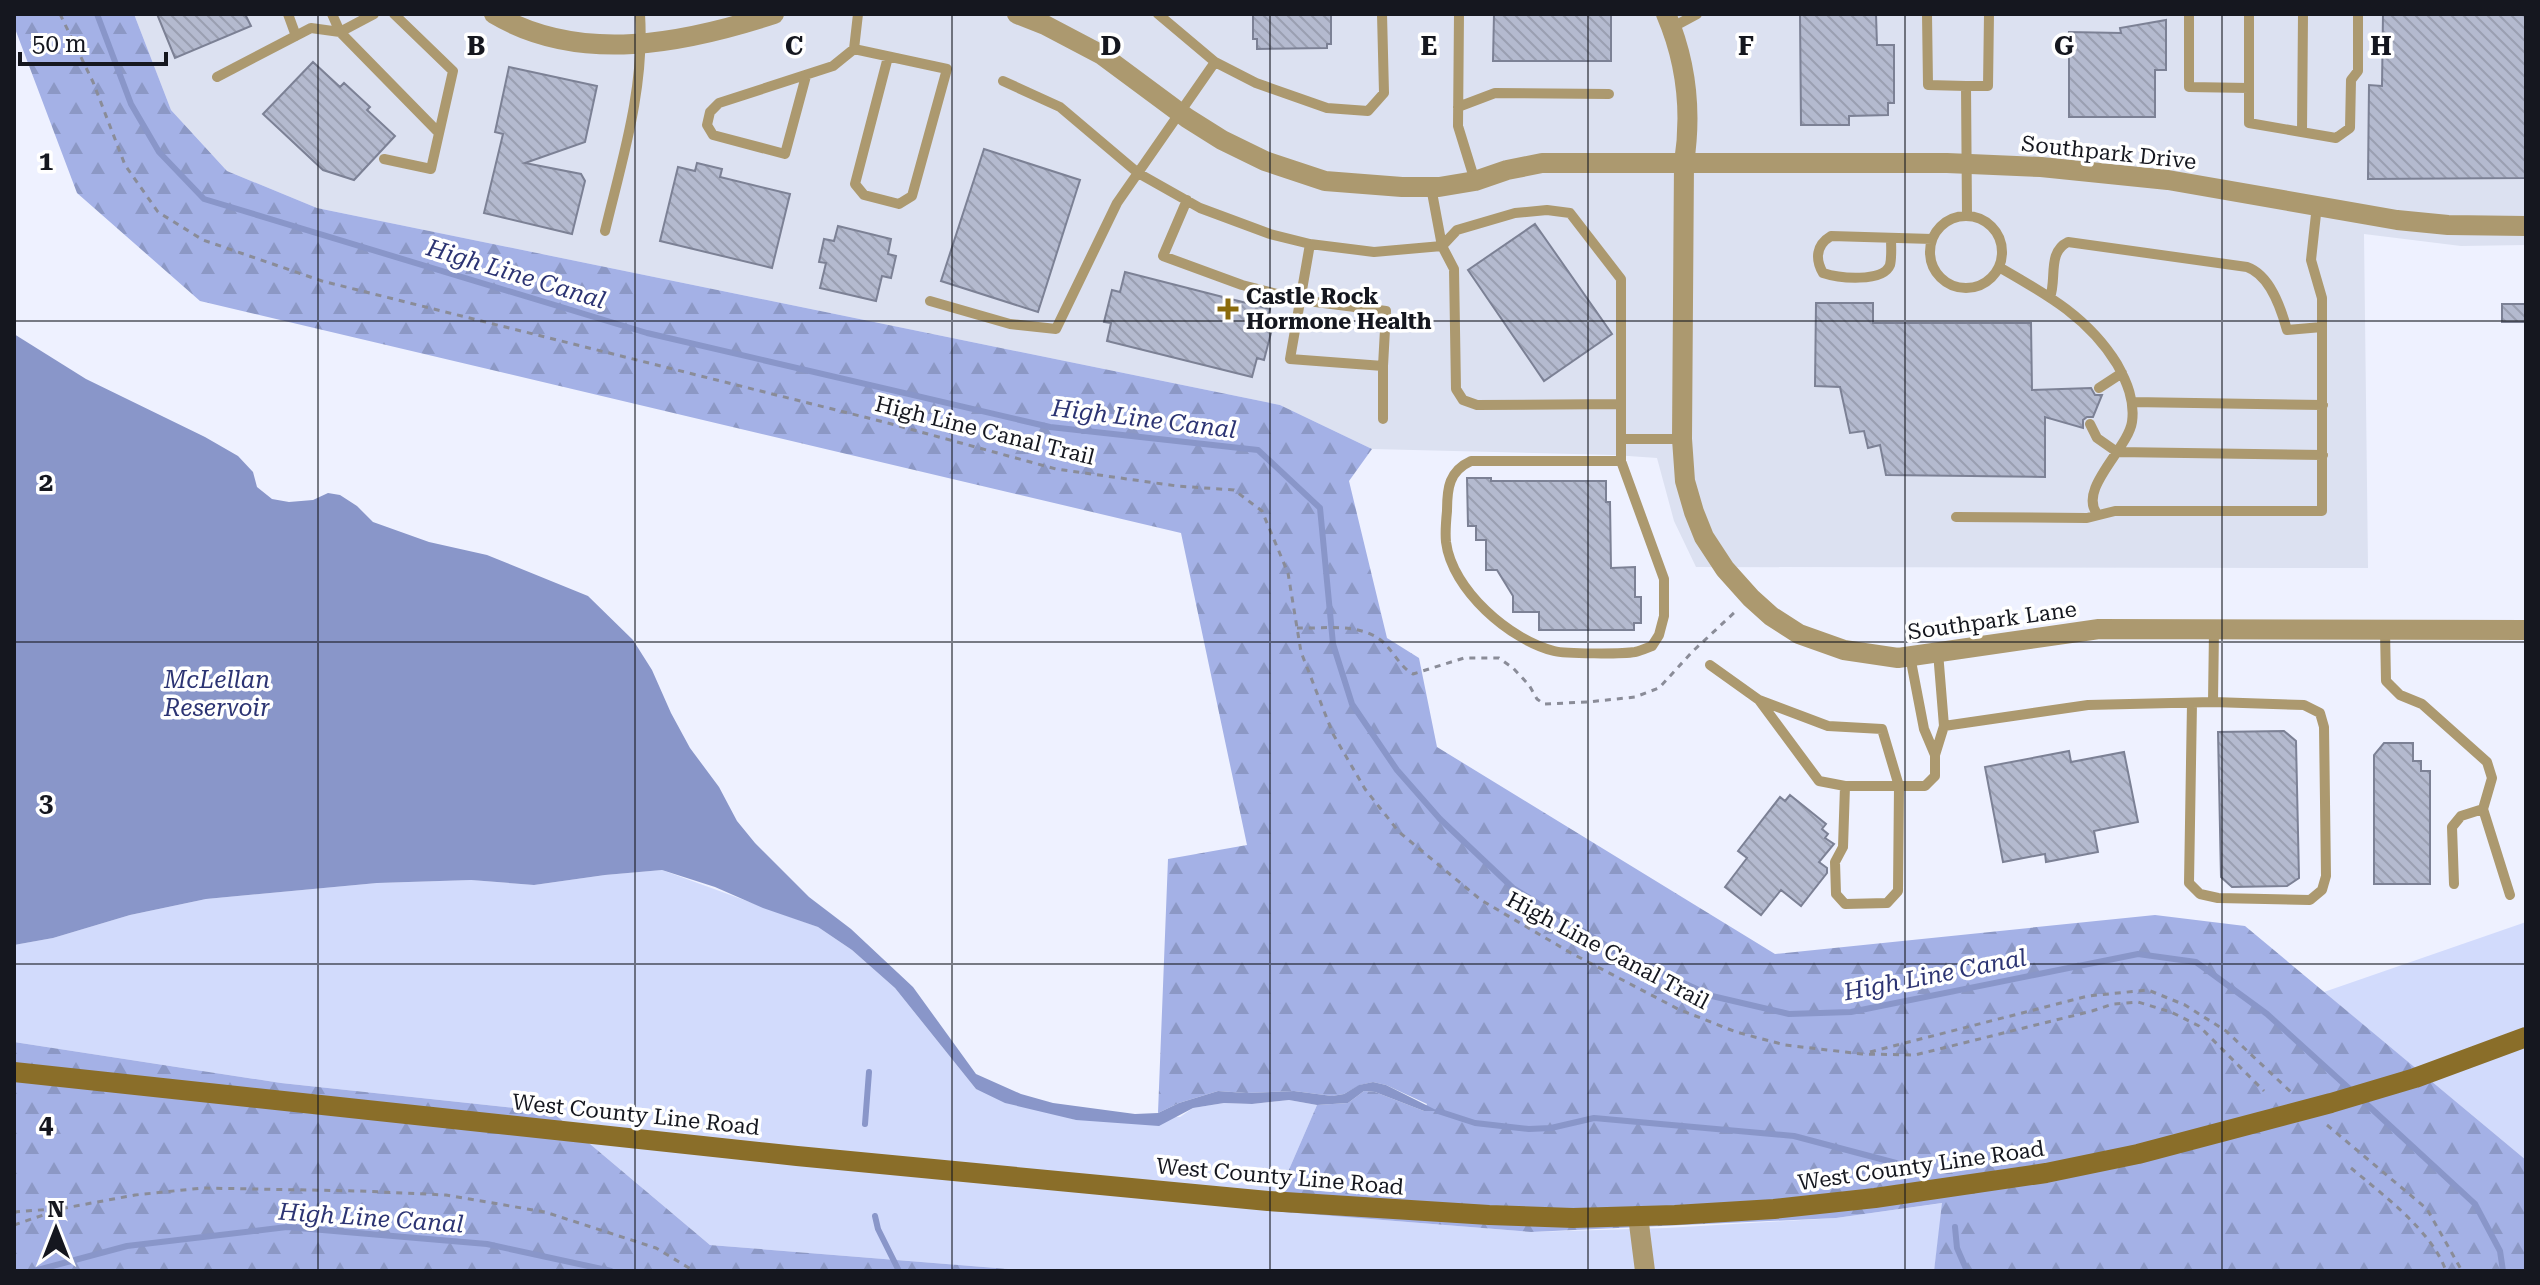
<svg xmlns="http://www.w3.org/2000/svg" width="2540" height="1285" font-family="'Roboto Serif',serif">
  <style>
    .built { fill: #dce1f1 }
    .green { fill: #d2dbfc }
    .forest { fill: url(#forest-firs) }
    .water { fill: #8996c9 }
    .lines { fill: none; stroke-linecap: round; stroke-linejoin: round }
    .stream { stroke: #8996c9; stroke-width: 6 }
    .building { fill: url(#building-back-hatch); stroke: #7c8195; stroke-width: 2 }
    .path { stroke: #8a8c98; stroke-width: 3; stroke-dasharray: 6 6; stroke-linecap: butt }
    .service { stroke: #ac996f; stroke-width: 10 }
    .minor { stroke: #ac996f; stroke-width: 20 }
    .secondary { stroke: #8a6e29; stroke-width: 20 }
    .grid { fill: none; stroke: #15171f; stroke-width: 2; stroke-opacity: 0.55 }
    .poi-dot { fill: #8b6b0c; stroke: #fff; stroke-width: 3 }
    .labels { text-anchor: middle; stroke-width: 7; stroke-linejoin: round; paint-order: stroke }
    .street-label { font-size: 22px; fill: #15171f; stroke: #fff }
    .poi-label { font-size: 22px; font-weight: bold; fill: #15171f; stroke: #fff; text-anchor: start }
    .water-label { font-size: 24px; font-style: italic; fill: #2c3473; stroke: #fff }
    .grid-label { font-size: 26px; text-anchor: middle; font-weight: bold; fill: #15171f; stroke: #fff; stroke-width: 7; stroke-linejoin: round; paint-order: stroke }
  </style>
  <defs>
    <pattern id="forest-firs" width="22" height="20" patternUnits="userSpaceOnUse" patternTransform="scale(2)"><rect width="22" height="20" fill="#a4b1e6"/><path d="M5 1l3.5 6h-7zM16 11l3.5 6h-7z" fill="#8c98c5"/></pattern>
    <pattern id="building-back-hatch" width="6" height="6" patternUnits="userSpaceOnUse" patternTransform="scale(2)"><rect width="6" height="6" fill="#b4bacf"/><path d="M-1 5l2 2M0 0l6 6M5-1l2 2" fill="none" stroke="#9a9fb1"/></pattern>
  </defs>
  <rect width="100%" height="100%" fill="#eef1ff"/>
  <!-- built -->
  <path class="built" d="M134 14H2526V245L2461 246 2364 234 2368 568 1696 567 1674 521 1657 458 1614 455 1372 449 1280 405 317 208 227 171 171 110Z"/>
  <!-- green -->
  <path class="green" d="M662 870 818 927 852 950 895 988 976 1089 1076 1120 1180 1117 1193 1108 1224 1103 1252 1104 1289 1100 1317 1105 1271 1211 1531 1232 1666 1228 1836 1218 1943 1203 1934 1271H1033L710 1245 552 1112 281 1083 14 1042V945L53 938 130 915 206 899 377 883 471 880 534 885 605 875Z
    M2526 922V1160L2324 992Z"/>
  <!-- forest -->
  <path class="forest" d="M14 14H134L171 110 227 171 317 208 1280 405 1372 449 1349 481 1387 638 1419 658 1437 747 1775 954 2155 915 2245 926 2526 1160V1271H1934L1942 1203 1836 1218 1531 1232 1271 1211 1317 1105 1348 1103 1364 1091 1375 1092 1424 1111 1427 1104 1386 1085 1373 1082 1360 1085 1344 1094 1332 1096 1294 1091 1246 1093 1218 1091 1179 1103 1158 1113 1168 859 1247 845 1181 533 200 301 77 193 14 26Z
    M14 1042 281 1083 552 1112 710 1245 1033 1271H14Z"/>
  <!-- water -->
  <path class="water" d="M14 334 86 379 205 437 238 456 253 472 257 487 272 499 289 502 313 500 328 493 340 495 357 506 373 522 429 542 487 555 588 596 633 640 652 670 671 713 690 748 719 787 737 821 755 843 809 897 851 929 913 987 976 1074 1021 1094 1053 1103 1135 1114 1158 1113 1179 1103 1218 1091 1246 1093 1294 1091 1332 1096 1344 1094 1359 1085 1373 1082 1386 1085 1438 1111H1424L1375 1092 1364 1091 1348 1103 1317 1105 1289 1100 1252 1104 1224 1103 1193 1108 1159 1126 1076 1120 1005 1103 976 1089 895 988 852 950 818 927 763 908 715 887 662 870 605 875 534 885 471 880 377 883 206 899 130 915 53 938 14 945Z"/>
  <g class="lines">
    <!-- stream -->
    <path class="stream" d="M97 14 131 104 159 152 204 199 647 333 1050 427 1258 450 1320 508 1333 644 1352 704 1397 770 1440 819 1513 888 1620 954 1712 996 1789 1014 1851 1012 2138 954 2196 962 2267 1014 2353 1092
      M2361 1099 2475 1204 2500 1251 2503 1271
      M1438 1111 1475 1123 1529 1129 1551 1128 1594 1118 1794 1136 1896 1163 1913 1170
      M865 1124 869 1072
      M875 1216 878 1229 899 1271
      M1955 1227 1957 1248 1967 1271
      M34 1271 127 1246 287 1227 487 1244 611 1271"/>
  </g>
  <!-- building -->
  <path class="building" d="M157 14H245L251 26 175 58Z
    M1253 14H1331V44H1327V48L1257 49V39H1253Z
    M1494 14H1611V61H1493Z
    M1800 14H1876L1877 45H1894V103H1888V115L1849 116V125H1801Z
    M2383 14H2526V178L2368 179 2369 85 2382 86Z
    M2166 20V70H2155V117H2069V32L2121 33 2120 28Z
    M313 62 340 87 344 83 370 107 367 110 395 136 354 180 323 170 263 114Z
    M509 67 597 86 585 142 525 163 581 174 585 181 572 234 484 213 503 134 495 132Z
    M984 149 1080 180 1038 312 941 281Z
    M697 163 722 169 720 177 790 194 772 268 660 241 678 167 695 171Z
    M1535 224 1612 334 1544 381 1468 270Z
    M838 226 891 239 888 254 896 256 891 278 882 276 876 301 820 288 826 263 819 262 824 239 834 241Z
    M1125 272 1270 309 1265 328 1272 329 1264 360 1257 358 1252 377 1107 341 1111 323 1104 322 1112 290 1120 292Z
    M1816 303H1873V323H2031L2032 390 2091 388 2095 395H2102L2093 417H2087L2083 420V428L2045 417V477L1886 475 1880 445 1868 448 1864 431 1850 433 1840 387 1815 386Z
    M2502 304H2526V322H2502Z
    M1467 478H1491V481H1606V502H1610L1611 568 1635 567V597H1641V623H1634V630H1539V612H1513V596L1497 570H1486V540H1476V526H1468Z
    M2284 731 2296 741 2299 878 2287 886 2232 887 2221 877 2218 732Z
    M2384 743H2413V761H2421V771H2430V884H2374V755Z
    M2069 751 2071 762 2124 752 2138 822 2094 831 2098 852 2046 862 2045 854 2003 862 1985 767Z
    M1790 795 1826 824 1822 829 1828 834 1825 838 1834 844 1819 862 1827 868V873L1801 906 1781 890 1761 915 1725 887 1747 858 1738 851 1780 797 1785 801Z"/>
  <g class="lines">
    <!-- path -->
    <path class="path" d="M60 14 93 82 125 165 158 212 203 240 322 281 884 422 1056 469 1177 486 1234 490 1262 511 1288 573 1301 652 1333 734 1365 789 1399 832 1481 900 1571 953 1678 1009 1736 1032 1785 1045 1862 1054 1915 1055 2092 1011 2113 1004 2138 1002 2171 1012 2199 1026 2264 1091
      M1297 628C1325 629 1360 622 1383 642 1394 652 1400 667 1413 674L1464 658H1499L1513 668 1529 685 1537 699 1544 704 1588 702 1635 697 1659 688 1693 651 1736 611
      M1870 1052 2088 996 2148 990 2185 1005 2226 1031 2292 1093
      M2327 1125 2427 1209 2462 1271
      M2351 1168C2383 1195 2432 1231 2446 1271
      M14 1212 65 1208 135 1195 202 1188 360 1191 446 1195 545 1212 656 1248 694 1271
      M14 1225 61 1209"/>
    <!-- service -->
    <path class="service" d="M288 14 296 36
      M332 14 340 32 439 133
      M1158 14 1215 62 1256 83 1327 108 1368 111 1384 93 1382 14
      M1459 14 1458 126 1475 181
      M1927 14 1928 85 1966 86
      M2189 14V87L2249 88V14
      M1671 28 1697 14
      M854 49 947 69 912 196 899 204 864 195 855 184 888 57
      M806 76 785 154 713 135 707 125 710 112 719 103 833 66 854 49 858 14
      M217 77 311 28 340 32 374 14
      M1003 81 1060 107 1138 173 1200 208 1270 234 1310 244 1374 252 1442 246 1431 187
      M2249 88V123L2336 138 2350 128 2351 80 2358 71V14
      M1458 107 1495 93 1609 94
      M2302 132 2303 14
      M384 159 431 169 453 71 394 14
      M1187 200 1163 256 1242 285 1300 300 1386 311 1383 366 1290 359 1310 244
      M1547 210 1570 213 1621 279V404L1477 405 1463 400 1456 389 1454 269 1442 246 1457 230 1515 213Z
      M1967 215 1966 86H1988L1989 14
      M1930 252a36 36 0 1 1 72 0a36 36 0 1 1-72 0Z
      M605 231C622 160 645 88 640 14
      M1891 238C1891 246 1892 257 1890 265 1883 283 1838 278 1823 273 1815 259 1816 245 1831 236L1932 239
      M1999 267C2046 294 2088 317 2117 364 2127 382 2135 401 2132 422 2128 449 2076 490 2098 515
      M2050 297C2057 279 2047 252 2068 242L2247 267C2270 275 2281 308 2287 330L2322 327
      M930 301 1010 324 1056 329 1117 203 1215 62
      M1383 366V419
      M2099 388 2122 373
      M2132 402 2323 405
      M1621 404V439H1682
      M2090 424 2097 438 2117 452 2323 455
      M1621 439V461H1471C1449 471 1447 488 1447 511 1446 521 1445 532 1446 542 1452 590 1510 640 1554 651 1565 654 1623 654 1635 652 1640 651 1647 648 1652 646L1659 635 1664 616V579L1621 461
      M1956 517 2087 518 2115 511H2322V298L2311 260 2317 205
      M2385 630 2386 681 2400 695 2422 704 2487 762 2492 778 2483 809 2510 895
      M1910 656 1924 729 1935 755 1944 726 1938 652
      M1710 665 1759 700 1819 781 1845 786H1925L1935 776V755
      M1759 700 1828 726 1882 729 1899 786 1898 891 1887 903 1845 904 1836 894 1835 862 1843 847 1845 786
      M2192 703 2189 883 2200 894 2218 898 2310 900 2322 890 2326 876 2324 727 2320 713 2304 705 2213 702
      M1944 726 2088 705 2213 702 2214 630
      M2454 884 2452 827 2461 816 2483 809"/>
    <!-- minor -->
    <path class="minor" d="M494 14C580 65 685 43 774 14
      M1017 14 1045 25 1102 55 1187 118 1222 140 1265 161 1325 181 1402 187H1439L1475 181 1507 170 1542 163H1947L2041 167 2168 180 2397 220 2448 225 2526 226
      M1666 14C1687 63 1692 111 1684 163L1682 439 1685 481 1694 512 1704 537 1725 569 1751 598 1771 616 1799 634 1844 650 1898 658 2099 629 2526 630
      M1638 1216 1645 1271"/>
    <!-- secondary -->
    <path class="secondary" d="M14 1072 797 1156 1268 1201 1489 1215 1573 1218 1675 1215 1774 1209 1875 1198 2046 1173 2138 1154 2331 1103 2415 1078 2526 1037"/>
  </g>
  <!-- grid -->
  <path class="grid" d="M318 14V1271M635 14V1271M952 14V1271M1270 14V1271M1588 14V1271M1905 14V1271M2222 14V1271M14 321H2526M14 642H2526M14 964H2526"/>
  <!-- markers -->
  <path class="poi-dot" d="M1224 297h8v8h8v8h-8v8h-8v-8h-8v-8h8z"/>
  <g class="labels">
    <!-- street labels -->
    <g class="street-label">
      <text transform="translate(2109 152) rotate(6)" y="8">Southpark Drive</text>
      <text transform="translate(985 430) rotate(14)" y="8">High Line Canal Trail</text>
      <text transform="translate(1992 620) rotate(-8)" y="8">Southpark Lane</text>
      <text transform="translate(1608 950) rotate(28)" y="8">High Line Canal Trail</text>
      <text transform="translate(636 1114) rotate(6)" y="8">West County Line Road</text>
      <text transform="translate(1921 1165) rotate(-8)" y="8">West County Line Road</text>
      <text transform="translate(1280 1176) rotate(5)" y="8">West County Line Road</text>
    </g>
    <!-- poi labels -->
    <g class="poi-label">
      <text x="1246" y="304">Castle Rock<tspan x="1246" dy="25">Hormone Health</tspan></text>
    </g>
    <!-- water labels -->
    <g class="water-label">
      <text transform="translate(516 274) rotate(17)" y="8">High Line Canal</text>
      <text transform="translate(1144 419) rotate(7)" y="8">High Line Canal</text>
      <text x="217" y="688">McLellan<tspan x="217" dy="28">Reservoir</tspan></text>
      <text transform="translate(1935 975) rotate(-11)" y="8">High Line Canal</text>
      <text transform="translate(371 1218) rotate(4)" y="8">High Line Canal</text>
    </g>
  </g>
  <g class="grid-label">
    <text x="476" y="55">B</text>
    <text x="794" y="55">C</text>
    <text x="1111" y="55">D</text>
    <text x="1429" y="55">E</text>
    <text x="1746" y="55">F</text>
    <text x="2064" y="55">G</text>
    <text x="2381" y="55">H</text>
    <text x="46" y="170">1</text>
    <text x="46" y="491">2</text>
    <text x="46" y="812">3</text>
    <text x="46" y="1133">4</text>
  </g>
  <!-- border -->
  <rect width="2540" height="1285" fill="none" stroke="#15171f" stroke-width="32"/>
  <!-- north arrow -->
  <g transform="translate(56 1229)" stroke="#ffffff" stroke-width="6" paint-order="stroke">
  <path d="M0-6L14 30L0 20L-14 30Z" fill="#15171f"/>
  <text y="-12" font-size="22" font-weight="bold" text-anchor="middle" fill="#15171f">N</text>
  </g>
  <!-- scale -->
  <path d="M20 52v12h146v-12" fill="none" stroke="#15171f" stroke-width="4"/>
  <text x="32" y="52" font-size="24" fill="#15171f" stroke="#ffffff" stroke-width="6" paint-order="stroke">50 m</text>
</svg>
